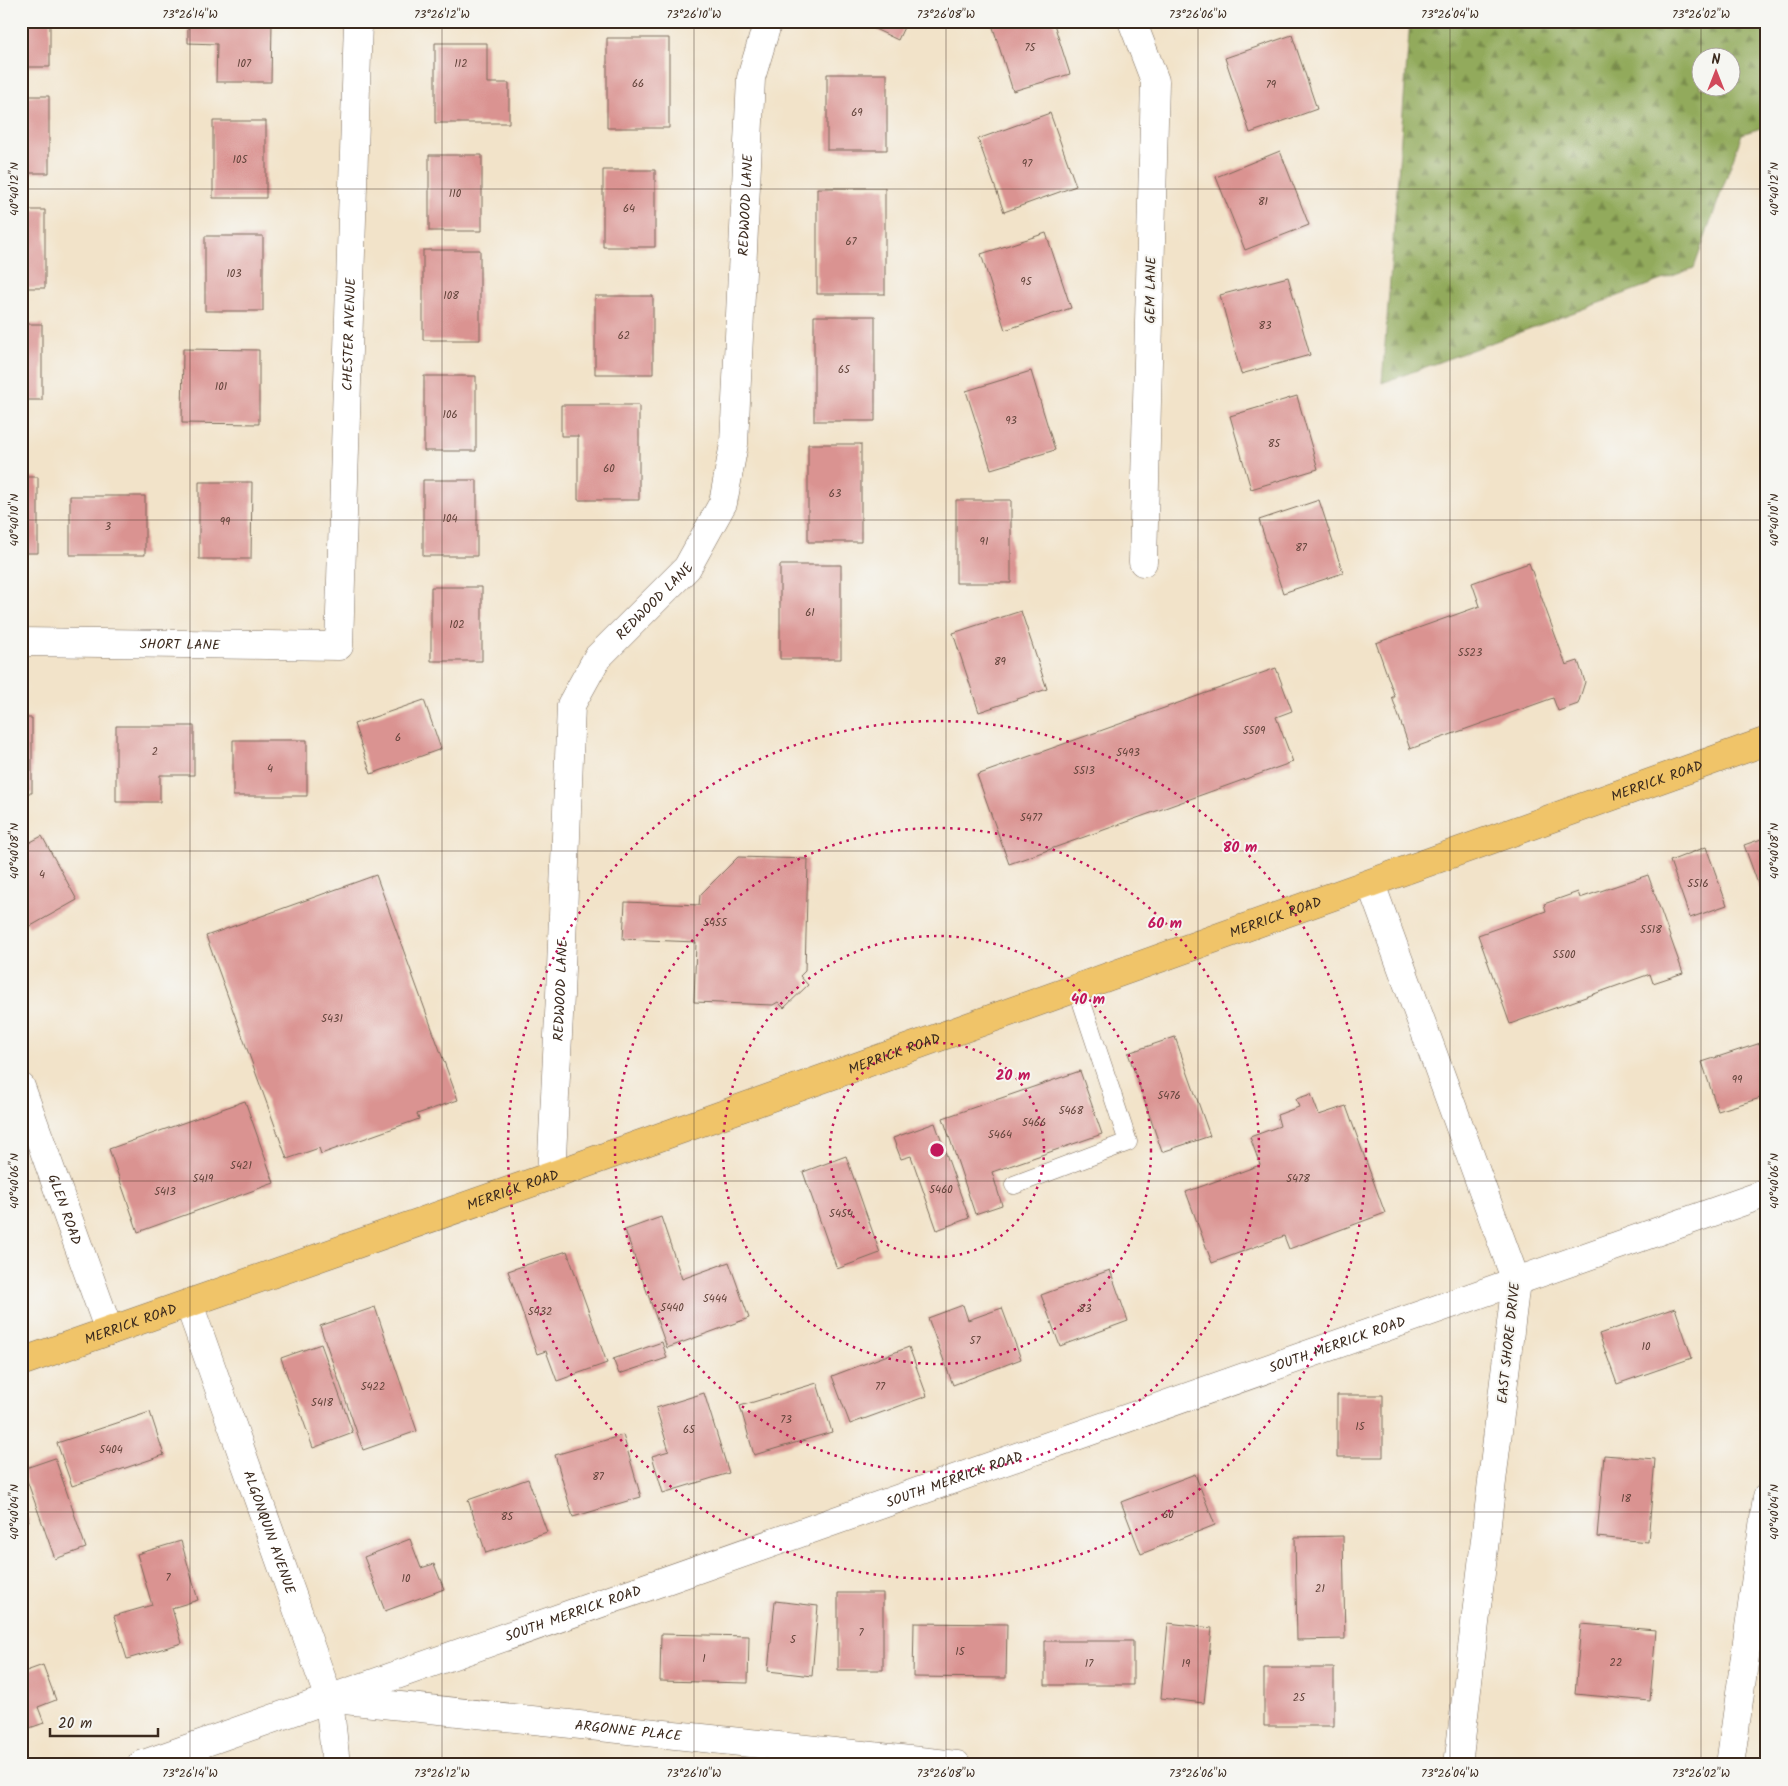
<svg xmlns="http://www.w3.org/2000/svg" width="1788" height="1786" font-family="Kalam,sans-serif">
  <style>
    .forest { fill: url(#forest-firs); stroke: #666a3c; fill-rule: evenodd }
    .building { fill: #da9391 }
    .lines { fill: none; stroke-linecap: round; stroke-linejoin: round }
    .lane-casing { stroke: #7b6b5a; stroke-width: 19 }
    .street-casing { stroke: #7b6b5a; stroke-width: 29 }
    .primary-casing { stroke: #7b6b5a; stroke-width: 29 }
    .lane { stroke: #fff; stroke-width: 18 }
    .street { stroke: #fff; stroke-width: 28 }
    .primary { stroke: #f0c469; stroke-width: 28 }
    .ticks { fill: none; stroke: #3b2a1e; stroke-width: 1; stroke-opacity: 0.45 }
    .ring { fill: none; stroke: #c2185b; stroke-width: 2.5; stroke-dasharray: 2.5 5 }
    .labels { text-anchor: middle; stroke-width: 4; stroke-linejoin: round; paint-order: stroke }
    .number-label { font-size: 11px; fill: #63443b }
    .street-label { font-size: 14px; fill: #3b2a1e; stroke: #f6f6f2 }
    .centre { fill: #c2185b; stroke: #f6f6f2; stroke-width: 2.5 }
    .ring-label { font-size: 15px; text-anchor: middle; font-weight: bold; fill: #c2185b; stroke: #f6f6f2; stroke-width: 4; stroke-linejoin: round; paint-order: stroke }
    .neatline { fill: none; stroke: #3b2a1e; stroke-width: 2 }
    .ticks-label { font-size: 12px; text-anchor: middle; fill: #3b2a1e }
  </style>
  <defs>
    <pattern id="forest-firs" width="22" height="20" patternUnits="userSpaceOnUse" patternTransform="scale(1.25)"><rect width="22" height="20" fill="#92aa5b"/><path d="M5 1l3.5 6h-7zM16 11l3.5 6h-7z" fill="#788b4b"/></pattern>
  </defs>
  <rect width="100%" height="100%" fill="#f6f6f2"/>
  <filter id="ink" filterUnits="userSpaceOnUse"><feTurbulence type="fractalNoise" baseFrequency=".02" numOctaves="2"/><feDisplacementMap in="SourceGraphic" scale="10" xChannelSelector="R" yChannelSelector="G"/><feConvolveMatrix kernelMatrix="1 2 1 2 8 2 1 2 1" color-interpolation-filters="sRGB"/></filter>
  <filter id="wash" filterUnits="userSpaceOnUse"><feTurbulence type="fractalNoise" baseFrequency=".0096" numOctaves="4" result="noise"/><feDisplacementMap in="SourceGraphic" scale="20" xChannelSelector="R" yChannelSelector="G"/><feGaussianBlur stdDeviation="1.12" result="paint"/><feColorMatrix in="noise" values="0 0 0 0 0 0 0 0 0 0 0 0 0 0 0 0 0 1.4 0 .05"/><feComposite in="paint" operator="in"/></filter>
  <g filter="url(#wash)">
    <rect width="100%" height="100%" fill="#f2e3c9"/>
    <!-- forest -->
    <path class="forest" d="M1410 21H1767V126L1742 134 1694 268 1382 383ZM1700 58H1730V88H1700Z"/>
    <g id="blocks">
      <!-- building -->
      <path class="building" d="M21 21H50V67H21Z
        M188 21H272L271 82H216L217 44 188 43Z
        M858 21H907L898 40Z
        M991 21H1053L1070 74 1013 91Z
        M1292 35 1317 109 1250 133 1225 58Z
        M607 38H669V128H607Z
        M435 43H487V83H509V123H435Z
        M827 74H887V150H827Z
        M21 96H49V173H21Z
        M1050 113 1076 186 1004 212 978 139Z
        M213 121H266V198H213Z
        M1280 151 1309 225 1245 250 1216 177Z
        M429 155H482V231H429Z
        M603 170H655V247H603Z
        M817 188H885V294H817Z
        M21 210H45V288H21Z
        M1046 233 1071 308 1005 330 981 254Z
        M205 236H263V311H205Z
        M423 250H480V340H423Z
        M1288 277 1310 355 1241 374 1220 295Z
        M595 296H653V374H595Z
        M814 316H875V421H814Z
        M21 324H42V400H21Z
        M183 349 259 350V424L182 423Z
        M1031 371 1055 450 991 469 966 391Z
        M424 376H476V451H424Z
        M1297 396 1318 469 1251 489 1230 416Z
        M561 405H639V500H578V436H561Z
        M808 444H861V542H808Z
        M21 477H38V553H21Z
        M423 480H477V556H423Z
        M199 482H252L251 559H199Z
        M70 496H145V555H70Z
        M956 500H1011V583H956Z
        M1319 500 1343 573 1283 593 1259 520Z
        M1529 563 1566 665 1578 661 1585 682 1578 704 1558 711 1553 698 1410 749 1392 697H1395L1376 643 1480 606 1472 583Z
        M780 565H841V659H780Z
        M431 587H482V661H431Z
        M1021 611 1047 689 979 712 953 633Z
        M1276 668 1292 711 1276 717 1293 762 1009 864 977 775Z
        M424 700 441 749 371 774 354 724Z
        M21 718H32V793H21Z
        M116 726H194V775H160V802H116Z
        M233 740H307V796H233Z
        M42 836 77 900 29 927 21 912V847Z
        M1767 837V886L1760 889 1744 845Z
        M1706 847 1727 905 1690 918 1670 861Z
        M738 857 808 859 805 971 800 976 808 985 784 1008 778 1002 773 1005 694 1002 696 942 623 939 625 902 699 905 700 895Z
        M376 875 458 1100 417 1114 419 1119 321 1154 319 1148 287 1159 206 936Z
        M1648 875 1683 973 1653 983 1650 974 1510 1024 1478 935 1546 911 1544 904 1578 892 1580 898Z
        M1175 1037 1210 1136 1162 1152 1128 1053Z
        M1767 1041V1096L1718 1111 1702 1062Z
        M1080 1071 1102 1134 992 1172 1002 1205 975 1214 943 1118Z
        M1311 1094 1319 1115 1346 1106 1385 1213 1289 1249 1284 1236 1212 1263 1186 1192 1260 1165 1250 1137 1280 1126 1277 1115 1299 1107 1296 1099Z
        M245 1101 274 1183 138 1232 109 1149Z
        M935 1123 969 1218 937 1230 911 1156 901 1159 893 1138Z
        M846 1156 880 1253 837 1269 803 1172Z
        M661 1217 682 1279 729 1262 749 1318 667 1348 625 1230Z
        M567 1251 607 1363 557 1381 546 1351 537 1354 508 1271Z
        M1110 1270 1128 1321 1060 1346 1041 1295Z
        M963 1305 968 1320 1002 1308 1021 1359 953 1385 928 1318Z
        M375 1307 417 1431 363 1450 320 1326Z
        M1675 1308 1692 1358 1617 1384 1599 1334Z
        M662 1342 667 1358 619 1374 613 1359Z
        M321 1344 353 1433 313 1448 281 1358Z
        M909 1347 927 1396 850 1424 832 1376Z
        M817 1383 832 1432 754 1455 740 1406Z
        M704 1393 729 1473 663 1493 652 1456 669 1451 656 1408Z
        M1337 1395H1383V1457H1337Z
        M150 1412 164 1455 72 1486 57 1443Z
        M623 1435 641 1497 573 1517 555 1455Z
        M1604 1455 1655 1459 1648 1542 1597 1537Z
        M55 1458 86 1548 55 1559 23 1469Z
        M1195 1474 1215 1525 1141 1554 1121 1502Z
        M528 1479 547 1532 486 1553 468 1500Z
        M21 1500 29 1521 21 1524Z
        M1343 1536 1345 1639 1297 1640 1295 1537Z
        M410 1539 421 1568 434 1564 444 1589 385 1611 364 1557Z
        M181 1541 198 1600 172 1608 182 1643 127 1659 114 1616 152 1605 137 1554Z
        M838 1593H883V1670H838Z
        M775 1601 818 1606 812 1676 768 1671Z
        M914 1623 1007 1624 1006 1678 913 1677Z
        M1168 1623 1212 1628 1204 1703 1161 1698Z
        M1581 1624 1656 1630 1650 1701 1575 1694Z
        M661 1634 749 1636 748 1683 660 1681Z
        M1045 1641H1133V1685H1045Z
        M43 1665 56 1700 38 1707 44 1723 21 1731V1673Z
        M1264 1668H1334V1726H1264Z
        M1544 1760 1575 1764V1765H1543Z"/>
    </g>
  </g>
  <g filter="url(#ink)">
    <use href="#blocks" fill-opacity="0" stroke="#7b6b5a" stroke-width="1"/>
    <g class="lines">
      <defs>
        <path id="lane" d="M1014 1185 1128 1142 1077 988"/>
        <g id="street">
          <path d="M1132 21 1155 81 1143 562"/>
          <path id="s1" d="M21 642 339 646 358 21"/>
          <path d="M1371 884 1516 1281 1458 1765"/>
          <path id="s2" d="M21 1087 109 1331"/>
          <path id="s3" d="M551 1176 560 995 571 705 597 658 687 568 723 503 734 444 751 78 768 21"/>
          <path id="s4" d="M189 1304 329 1699 336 1765"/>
          <path id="s5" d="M335 1699 957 1765"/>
          <path id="s6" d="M141 1765 1767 1193"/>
          <path d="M1730 1765 1767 1497"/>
        </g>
        <g id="primary">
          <path id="s7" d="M21 1362 551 1176 1767 741"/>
        </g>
      </defs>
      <!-- lane casing -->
      <use href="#lane" class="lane-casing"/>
      <!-- street casing -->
      <use href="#street" class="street-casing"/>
      <!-- primary casing -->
      <use href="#primary" class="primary-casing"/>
      <!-- lane -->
      <use href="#lane" class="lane"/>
      <!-- street -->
      <use href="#street" class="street"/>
      <!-- primary -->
      <use href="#primary" class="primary"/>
    </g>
  </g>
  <!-- ticks -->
  <path class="ticks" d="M190 21V1765M442 21V1765M694 21V1765M946 21V1765M1198 21V1765M1450 21V1765M1701 21V58M1701 88V1765M21 189H1767M21 520H1767M21 851H1767M21 1181H1767M21 1512H1767"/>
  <!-- distance rings -->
  <g class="ring">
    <circle cx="937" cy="1150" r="107"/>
    <circle cx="937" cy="1150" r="214"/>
    <circle cx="937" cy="1150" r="322"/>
    <circle cx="937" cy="1150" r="429"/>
  </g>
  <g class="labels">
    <!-- number labels -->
    <g class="number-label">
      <text x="1030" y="51">75</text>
      <text x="244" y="67">107</text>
      <text x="461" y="67">112</text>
      <text x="638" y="87">66</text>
      <text x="1271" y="88">79</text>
      <text x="857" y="116">69</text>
      <text x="240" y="163">105</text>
      <text x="1027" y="167">97</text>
      <text x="455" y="197">110</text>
      <text x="1263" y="205">81</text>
      <text x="629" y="212">64</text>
      <text x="851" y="245">67</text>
      <text x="234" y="277">103</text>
      <text x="1026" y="285">95</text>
      <text x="451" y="299">108</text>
      <text x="1265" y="329">83</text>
      <text x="624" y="339">62</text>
      <text x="844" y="373">65</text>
      <text x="221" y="390">101</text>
      <text x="450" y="418">106</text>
      <text x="1011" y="424">93</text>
      <text x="1274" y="447">85</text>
      <text x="609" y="472">60</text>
      <text x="835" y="497">63</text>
      <text x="450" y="522">104</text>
      <text x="225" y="525">99</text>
      <text x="108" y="530">3</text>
      <text x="984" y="545">91</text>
      <text x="1301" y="551">87</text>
      <text x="810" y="616">61</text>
      <text x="457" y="628">102</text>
      <text x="1470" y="656">5523</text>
      <text x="1000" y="665">89</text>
      <text x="1254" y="734">5509</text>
      <text x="398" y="741">6</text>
      <text x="155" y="755">2</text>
      <text x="1128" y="756">5493</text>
      <text x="270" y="772">4</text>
      <text x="1084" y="774">5513</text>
      <text x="1031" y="821">5477</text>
      <text x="42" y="878">4</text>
      <text x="1698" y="887">5516</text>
      <text x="715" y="926">5455</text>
      <text x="1651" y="933">5518</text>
      <text x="1564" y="958">5500</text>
      <text x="332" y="1022">5431</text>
      <text x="1737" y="1083">99</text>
      <text x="1169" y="1099">5476</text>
      <text x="1071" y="1114">5468</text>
      <text x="1034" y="1126">5466</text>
      <text x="1000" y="1138">5464</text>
      <text x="241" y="1169">5421</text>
      <text x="203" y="1182">5419</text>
      <text x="1298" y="1182">5478</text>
      <text x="941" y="1193">5460</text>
      <text x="165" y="1195">5413</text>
      <text x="841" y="1217">5454</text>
      <text x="715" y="1302">5444</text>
      <text x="672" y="1311">5440</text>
      <text x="1085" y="1312">83</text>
      <text x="540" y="1315">5432</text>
      <text x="975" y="1344">57</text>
      <text x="1646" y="1350">10</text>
      <text x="373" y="1390">5422</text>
      <text x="880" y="1390">77</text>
      <text x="322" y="1406">5418</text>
      <text x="786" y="1423">73</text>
      <text x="1360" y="1430">15</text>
      <text x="689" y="1433">65</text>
      <text x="111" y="1453">5404</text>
      <text x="598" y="1480">87</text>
      <text x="1626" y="1502">18</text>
      <text x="1168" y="1518">60</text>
      <text x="507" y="1520">85</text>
      <text x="168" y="1581">7</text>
      <text x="406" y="1582">10</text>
      <text x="1320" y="1592">21</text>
      <text x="861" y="1636">7</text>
      <text x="793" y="1643">5</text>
      <text x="960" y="1655">15</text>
      <text x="704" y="1662">1</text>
      <text x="1616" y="1666">22</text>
      <text x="1089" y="1667">17</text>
      <text x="1186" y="1667">19</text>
      <text x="1299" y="1701">25</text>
    </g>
    <!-- street labels -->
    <g class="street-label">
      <text dy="5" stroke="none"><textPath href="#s3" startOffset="1026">REDWOOD LANE</textPath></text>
      <text transform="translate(1150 290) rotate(-89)" y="5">GEM LANE</text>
      <text dy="5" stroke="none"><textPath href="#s1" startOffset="630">CHESTER AVENUE</textPath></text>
      <text dy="5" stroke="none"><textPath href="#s3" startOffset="606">REDWOOD LANE</textPath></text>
      <text dy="5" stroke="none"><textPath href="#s1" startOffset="159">SHORT LANE</textPath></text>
      <text dy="5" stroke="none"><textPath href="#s7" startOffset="1736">MERRICK ROAD</textPath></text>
      <text dy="5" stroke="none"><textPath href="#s7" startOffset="1331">MERRICK ROAD</textPath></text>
      <text dy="5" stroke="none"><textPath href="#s3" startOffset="186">REDWOOD LANE</textPath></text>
      <text dy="5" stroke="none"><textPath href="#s7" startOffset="926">MERRICK ROAD</textPath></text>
      <text dy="5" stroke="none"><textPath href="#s7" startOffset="521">MERRICK ROAD</textPath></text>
      <text dy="5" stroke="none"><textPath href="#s2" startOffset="130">GLEN ROAD</textPath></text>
      <text dy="5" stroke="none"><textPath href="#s7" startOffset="116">MERRICK ROAD</textPath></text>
      <text transform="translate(1508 1343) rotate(-84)" y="5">EAST SHORE DRIVE</text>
      <text dy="5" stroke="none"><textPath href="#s6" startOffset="1268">SOUTH MERRICK ROAD</textPath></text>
      <text dy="5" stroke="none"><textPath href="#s6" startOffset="862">SOUTH MERRICK ROAD</textPath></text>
      <text dy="5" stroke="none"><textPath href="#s4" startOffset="242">ALGONQUIN AVENUE</textPath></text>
      <text dy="5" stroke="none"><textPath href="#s6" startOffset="458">SOUTH MERRICK ROAD</textPath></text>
      <text dy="5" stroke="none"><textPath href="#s5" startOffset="295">ARGONNE PLACE</textPath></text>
    </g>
  </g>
  <circle cx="937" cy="1150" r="8" class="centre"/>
  <g class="ring-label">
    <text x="1240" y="852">80 m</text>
    <text x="1165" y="928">60 m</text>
    <text x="1088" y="1004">40 m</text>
    <text x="1013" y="1080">20 m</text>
  </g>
  <!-- margin -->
  <rect width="1788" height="1786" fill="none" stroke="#f6f6f2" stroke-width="55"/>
  <!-- north arrow -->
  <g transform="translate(1716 72)"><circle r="24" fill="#f6f6f2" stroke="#aba49d"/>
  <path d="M0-4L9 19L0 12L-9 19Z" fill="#d1495b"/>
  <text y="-8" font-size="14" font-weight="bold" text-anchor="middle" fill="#3b2a1e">N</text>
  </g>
  <!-- scale -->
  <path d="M50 1728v8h108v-8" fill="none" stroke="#3b2a1e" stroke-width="2.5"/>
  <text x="58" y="1728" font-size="15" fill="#3b2a1e" stroke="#f6f6f2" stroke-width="4" paint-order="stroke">20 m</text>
  <rect x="28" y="28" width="1732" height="1730" class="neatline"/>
  <g class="ticks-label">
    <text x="190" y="18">73°26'14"W</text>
    <text x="442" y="18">73°26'12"W</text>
    <text x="694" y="18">73°26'10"W</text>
    <text x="946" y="18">73°26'08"W</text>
    <text x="1198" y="18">73°26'06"W</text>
    <text x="1450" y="18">73°26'04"W</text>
    <text x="1701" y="18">73°26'02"W</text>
    <text transform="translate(14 189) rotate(-90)" y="4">40°40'12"N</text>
    <text transform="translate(1774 189) rotate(-90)" y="4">40°40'12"N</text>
    <text transform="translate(14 520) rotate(-90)" y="4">40°40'10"N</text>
    <text transform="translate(1774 520) rotate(-90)" y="4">40°40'10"N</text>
    <text transform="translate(14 851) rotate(-90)" y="4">40°40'08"N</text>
    <text transform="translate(1774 851) rotate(-90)" y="4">40°40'08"N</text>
    <text transform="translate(14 1181) rotate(-90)" y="4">40°40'06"N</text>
    <text transform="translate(1774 1181) rotate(-90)" y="4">40°40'06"N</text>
    <text transform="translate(14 1512) rotate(-90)" y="4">40°40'04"N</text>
    <text transform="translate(1774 1512) rotate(-90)" y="4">40°40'04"N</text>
    <text x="190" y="1777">73°26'14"W</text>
    <text x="442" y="1777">73°26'12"W</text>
    <text x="694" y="1777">73°26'10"W</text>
    <text x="946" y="1777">73°26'08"W</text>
    <text x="1198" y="1777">73°26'06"W</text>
    <text x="1450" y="1777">73°26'04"W</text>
    <text x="1701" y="1777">73°26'02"W</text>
  </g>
</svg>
